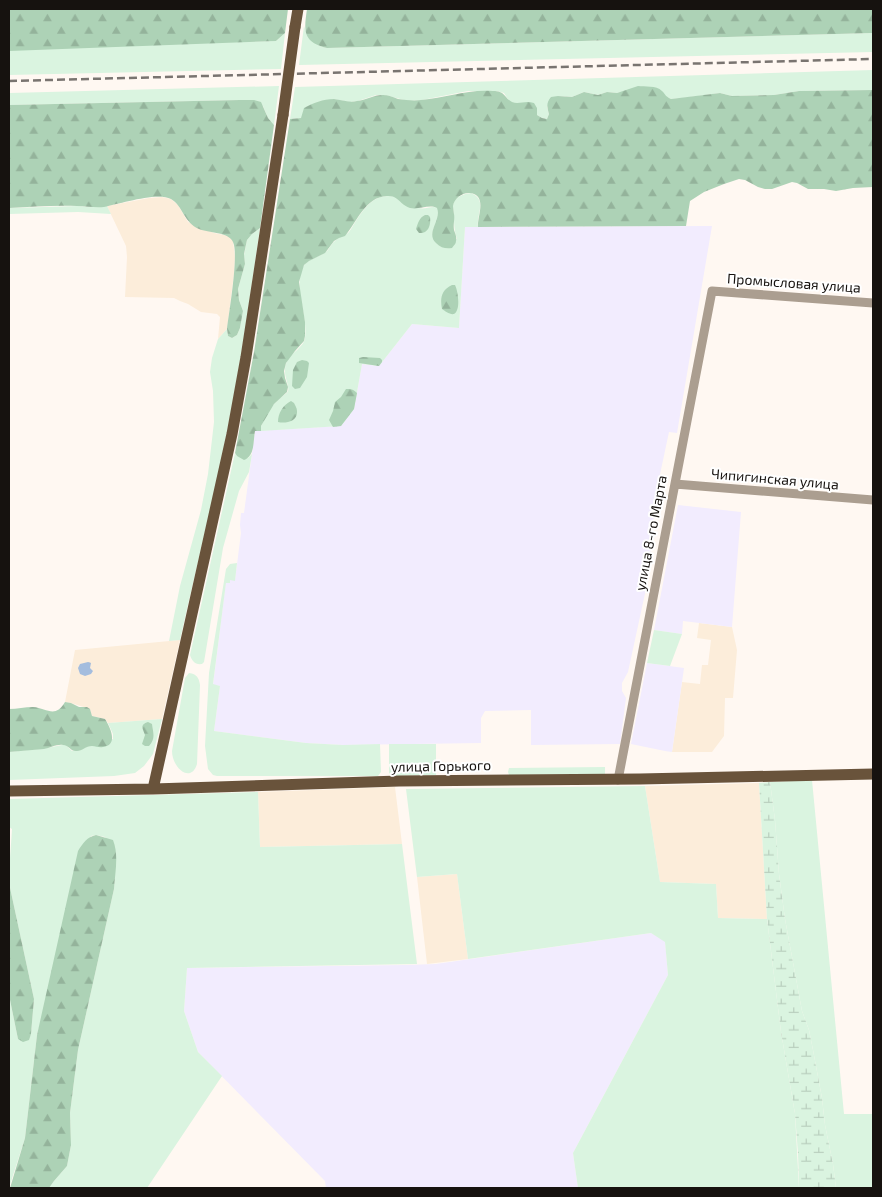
<svg xmlns="http://www.w3.org/2000/svg" width="882" height="1197" font-family="'Exo 2',sans-serif">
  <style>
    .commercial { fill: #fcedda }
    .industrial { fill: #f2ecfe }
    .grass { fill: #daf4e0 }
    .forest { fill: url(#forest-firs) }
    .wetland { fill: url(#wetland-marsh) }
    .water { fill: url(#water-ripples) }
    .lines { fill: none; stroke-linecap: round; stroke-linejoin: round }
    .minor { stroke: #ab9e90; stroke-width: 9 }
    .major { stroke: #69533b; stroke-width: 11 }
    .rail { stroke: #797470; stroke-width: 2.5; stroke-dasharray: 8 4; stroke-linecap: butt }
    .major-bridge { stroke: #69533b; stroke-width: 11 }
    .labels { text-anchor: middle; stroke-width: 4; stroke-linejoin: round; paint-order: stroke }
    .street-label { font-size: 14px; fill: #16120f; stroke: #fff }
  </style>
  <defs>
    <pattern id="forest-firs" width="22" height="20" patternUnits="userSpaceOnUse" patternTransform="scale(1.25)"><rect width="22" height="20" fill="#add2b6"/><path d="M5 1l3.5 6h-7zM16 11l3.5 6h-7z" fill="#94b39b"/></pattern>
    <pattern id="wetland-marsh" width="20" height="14" patternUnits="userSpaceOnUse" patternTransform="scale(1.25)"><rect width="20" height="14" fill="#daf4e0"/><path d="M1 5h8M5 5V1M11 12h8M15 12V8" fill="none" stroke="#bad0bf"/></pattern>
    <pattern id="water-ripples" width="26" height="14" patternUnits="userSpaceOnUse" patternTransform="scale(1.25)"><rect width="26" height="14" fill="#a4bdde"/><path d="M2 4q2-2 4 0t4 0M15 11q2-2 4 0t4 0" fill="none" stroke="#8ca1bd"/></pattern>
  </defs>
  <rect width="100%" height="100%" fill="#fff8f2"/>
  <!-- commercial -->
  <path class="commercial" d="M162 197 171 199 178 205 188 222 214 233 229 236 233 241 235 257 234 274 227 329 218 339 220 317 217 314 201 312 188 304 180 301 174 298 125 297 127 257 126 246 107 206 149 198Z
    M699 623 732 627 737 650 733 698H725L724 736 712 752H672L682 682 700 684 702 665H708L711 640 697 638Z
    M180 640 162 719 108 723 105 719 92 716 90 709 71 703 65 702 75 650Z
    M759 783 767 919 718 918 716 884 660 882 645 786Z
    M395 787 402 844 260 847 258 792Z
    M457 874 468 959 427 964 417 877Z"/>
  <!-- industrial -->
  <path class="industrial" d="M712 226 677 433 669 432 659 479 646 589 628 672 622 683V691L626 698 620 744 531 745V710L485 711 481 718V743L343 745 306 743 214 731 220 686 213 685 226 582 230 580H235L241 533 240 525 241 513H244L255 431 341 426 354 409 362 364 379 366 412 324 459 328 465 227Z
    M678 505 741 512 732 627 683 621 682 634 654 630Z
    M647 663 684 668 672 752 665 751 631 744Z
    M651 933 665 941 668 975 573 1153 578 1188H326L325 1181 198 1052 184 1011 187 968 406 965 436 964Z"/>
  <!-- grass -->
  <path class="grass" d="M304 26C307 37 316 46 327 48L873 33V52L299 65Z
    M285 33 281 69 9 75V47L276 41Z
    M873 70V90L799 91 774 95 732 96 720 93 683 98 671 99 664 96 626 91 617 93 607 92 598 95 584 92 572 97 558 96 547 107 549 114 547 119 542 118 537 115V108L521 103 515 104 509 101 504 93 497 91H468L422 100 408 101 385 95H376L358 101 350 102 333 99 301 118 290 119 295 87Z
    M279 86 274 125 268 118 263 106 240 100 9 105V93Z
    M471 193C488 200 476 214 478 227H465L459 328 412 324 379 366 362 364 354 409 341 426 261 431V426C265 418 270 407 277 401 280 397 286 395 288 391 290 384 281 374 287 361 291 353 304 347 305 338 308 314 293 288 303 267 308 258 321 257 328 250 330 247 332 243 335 241 338 237 344 236 348 233 350 231 352 227 354 224 362 212 371 196 388 196 399 195 409 205 419 208 426 210 431 205 438 208 443 224 422 231 440 246L457 239C454 230 454 223 454 215 454 212 453 209 453 207 453 197 463 194 471 193Z
    M78 206 91 207 107 206 111 214 78 212 9 214V208Z
    M260 228C249 303 239 377 223 451 210 514 194 577 180 640L169 641 180 586 201 510 208 474 214 422 213 391 210 372 212 358 218 339 227 329 228 336 232 338 237 335 240 328 243 311 239 300 238 289 245 264 244 255 247 240 252 234Z
    M235 453 237 456 248 458 252 454 249 472 239 491 223 548 204 662 202 664C195 665 192 661 190 655Z
    M237 563 235 581 230 580V583H226L213 684 220 686 214 731 306 743 343 745 380 744 381 772 378 776H217L213 775 208 769 205 746 209 673 226 569 230 564Z
    M654 630 682 634 670 666 647 663Z
    M189 673C197 674 199 678 200 685L197 764C191 784 172 768 172 751L185 678Z
    M162 719 153 754 144 766 135 773 114 776 9 780V752L47 748 62 745H66L72 751 113 739V734L108 723Z
    M389 744H436V775L393 776 389 773Z
    M605 767V774L509 775 508 772 509 768Z
    M812 780 844 1114H873V1188H836L833 1164 825 1125 822 1098 813 1050 809 1030 802 1011 785 919 779 874 775 820 770 782Z
    M645 786 660 882 716 884 718 918 767 919 781 1032 795 1114 799 1188H578L573 1153 668 975 665 942 651 933 468 959 457 874 417 877 406 789Z
    M258 792 260 847 402 844 417 964 187 968 184 1011 198 1052 222 1076 147 1188H49L54 1181 67 1166 71 1145 70 1113 78 1050 114 889 116 853 105 837 96 835 91 836 37 1035 25 1138 9 1188V995L18 1039 28 1040 31 1034 34 999 9 883C9 865 11 847 12 829L9 827V799Z"/>
  <!-- forest -->
  <path class="forest" d="M9 9H288L285 33 276 41 9 51Z
    M307 9H873V33L327 48C302 42 304 30 307 9Z
    M638 86C645 87 656 85 662 91 666 95 665 96 671 99L720 93 732 96 774 95 799 91 873 90V187L853 188 836 191 824 189H808L797 183 792 182 772 189H765L758 187 745 180 739 179 724 184 704 192 690 201 686 226 478 227C477 217 488 195 470 193 463 192 454 198 453 206 453 207 454 213 454 214 455 219 453 224 454 230 455 233 457 237 456 241 456 244 454 245 452 248 446 249 441 248 436 243 425 233 442 220 437 208 429 204 419 210 410 208 403 206 400 200 394 197 392 196 389 196 387 196 365 197 357 222 345 236L339 238 334 241 325 253 309 261 304 265 299 282 305 322V336L304 341 295 351 286 363 284 371 285 378 288 387 287 392 274 404 261 426V431H255C253 442 255 456 244 460L237 456 235 453 254 352 290 119 301 118 304 108C313 103 323 99 334 99 342 100 349 103 357 101 366 100 373 95 383 95 388 95 393 97 398 99 406 100 413 101 421 100 446 98 467 89 493 91 506 91 504 98 512 102 519 105 525 100 534 103L537 108V115L542 118 547 119 549 114C547 107 546 103 551 97L558 96 572 97 584 92 598 95 607 92 617 93Z
    M240 100H254L261 102 268 118 274 125 260 228 252 234 247 240 244 254 245 264 238 289 239 300 243 311 240 328 237 335 232 338 228 336 227 329C229 312 239 254 233 242 229 232 208 233 199 229 184 223 183 206 171 199 156 192 120 204 104 207 95 208 86 206 77 206 55 205 31 207 9 208V105Z
    M425 215H428L430 217C431 224 429 234 419 233L416 229C418 223 419 218 425 215Z
    M452 285H455C458 291 461 310 454 314 450 315 445 311 442 309 440 299 441 290 452 285Z
    M363 357 380 358 382 360V362L379 366 359 363V358Z
    M302 360 307 361 309 363 307 377 300 388 295 389 292 386 293 370 297 362Z
    M346 389C351 389 353 389 357 393L354 409 341 426 333 427 329 420 333 411 335 402 341 397Z
    M291 401 294 403C295 405 297 408 297 411 298 421 286 424 278 422 278 413 283 405 291 401Z
    M65 702 71 703 79 707H87L90 709 92 716 105 719C110 727 119 745 103 747 99 748 96 746 92 746 86 746 82 751 77 751 71 752 69 745 63 745 57 744 50 748 44 749 32 750 21 751 9 752V709C17 709 25 707 33 707 47 708 55 719 65 702Z
    M148 722 152 724C153 733 156 738 149 746H145L142 744 145 735C143 729 139 725 148 722Z
    M96 835 113 840C119 855 115 873 114 889L78 1050 70 1113 71 1145 67 1166 54 1181 49 1188H10L25 1138 37 1035 78 851C83 843 87 837 96 835Z
    M9 883 34 999 31 1034 29 1040 23 1042 18 1039 9 995Z"/>
  <!-- wetland -->
  <path class="wetland" d="M770 782 775 820 779 874 785 919 802 1011 809 1030 813 1050 822 1098 825 1125 833 1164 836 1188H799V1184L798 1154 795 1114 781 1032 767 919 759 783Z"/>
  <!-- water -->
  <path class="water" d="M88 662 91 663 90 668 93 671 91 674 85 676 80 674 78 668 80 664Z"/>
  <g class="lines">
    <!-- minor -->
    <path class="minor" d="M675 484 873 500
      M618 780 712 291 873 303"/>
    <!-- major -->
    <path class="major" d="M295 27 298 9
      M153 789 232 434 246 357 258 279 283 115
      M9 791 153 789 399 781 640 779 873 774"/>
    <!-- rail -->
    <path class="rail" d="M9 81 873 59"/>
    <!-- major-bridge -->
    <path class="major-bridge" d="M283 115 295 27"/>
  </g>
  <g class="labels">
    <!-- street labels -->
    <g class="street-label">
      <text transform="translate(794 283) rotate(4)" y="5">Промысловая улица</text>
      <text transform="translate(775 479) rotate(5)" y="5">Чипигинская улица</text>
      <text transform="translate(651 533) rotate(-79)" y="5">улица 8-го Марта</text>
      <text transform="translate(441 766) rotate(-1)" y="5">улица Горького</text>
    </g>
  </g>
  <!-- border -->
  <rect width="882" height="1197" fill="none" stroke="#16120f" stroke-width="20"/>
</svg>
